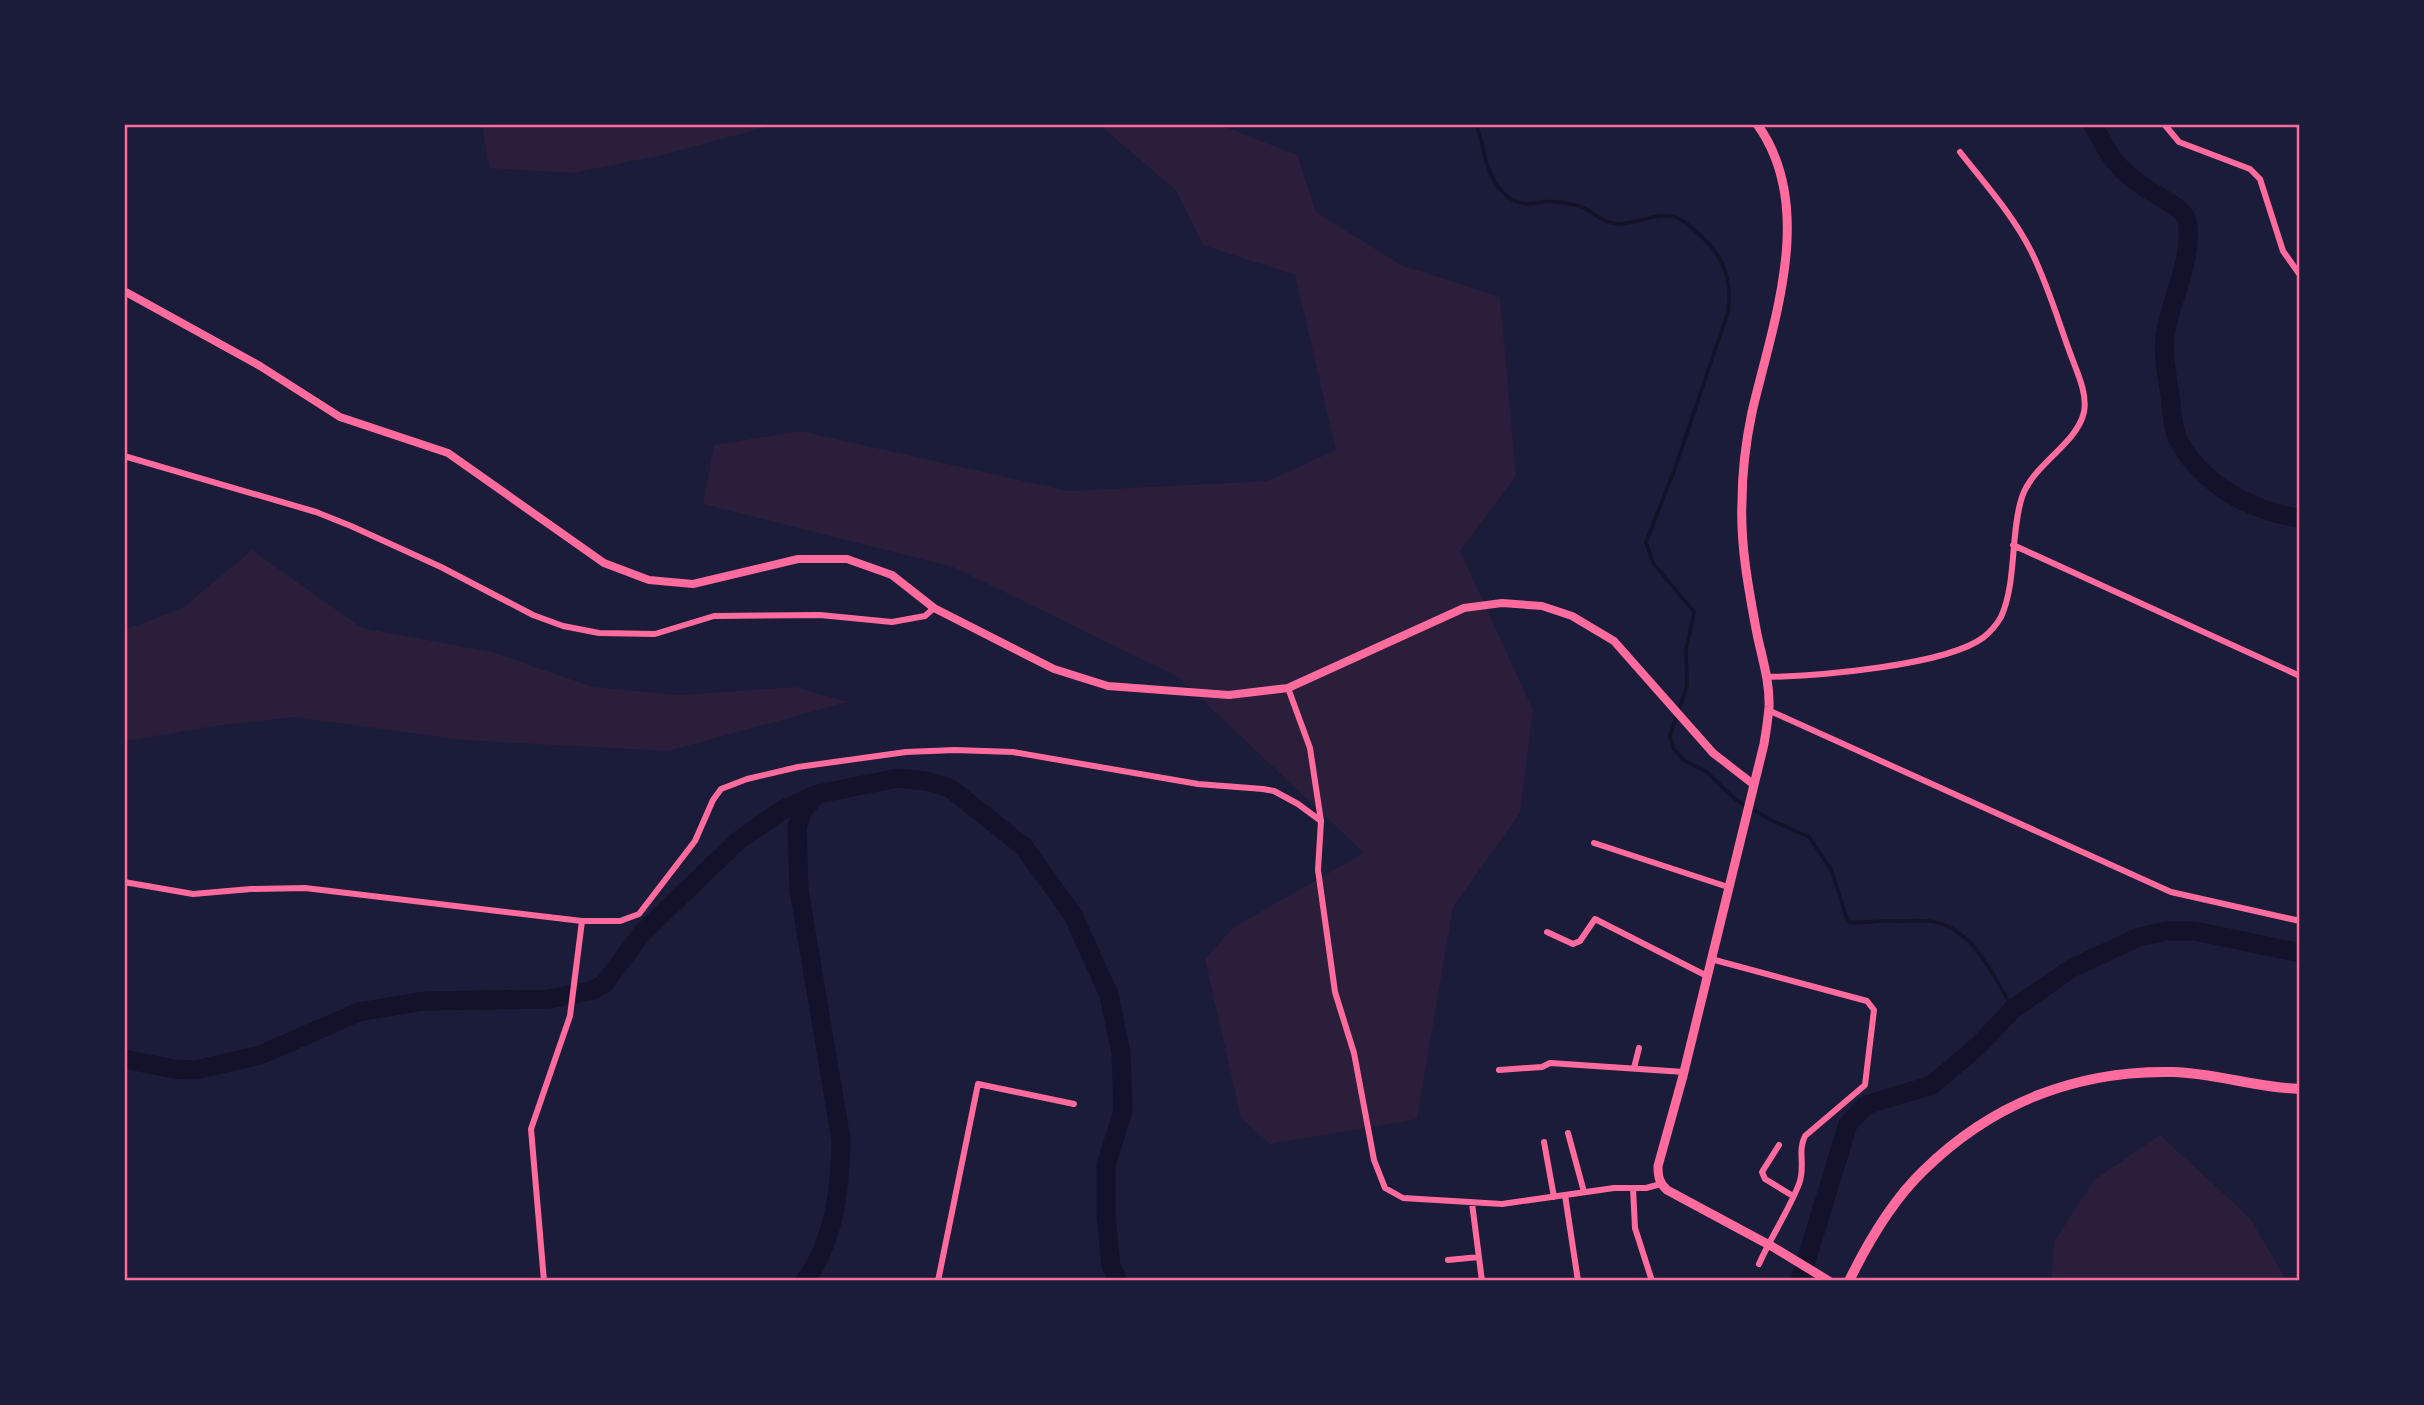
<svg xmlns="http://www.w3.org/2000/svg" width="2424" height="1405" font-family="Roboto,sans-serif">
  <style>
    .green { fill: #2a1e3b }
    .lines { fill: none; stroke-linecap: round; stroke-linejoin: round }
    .stream { stroke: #12122b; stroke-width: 3.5 }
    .river { stroke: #12122b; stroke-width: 19 }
    .minor { stroke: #ff6b9d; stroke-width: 6 }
    .tertiary { stroke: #ff6b9d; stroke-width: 8 }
    .secondary { stroke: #ff6b9d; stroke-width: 9 }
    .trunk { stroke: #ff6b9d; stroke-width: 10 }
    .neatline { fill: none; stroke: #ff6b9d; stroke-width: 2.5 }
  </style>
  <rect width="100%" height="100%" fill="#1b1b3a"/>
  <!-- green -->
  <path class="green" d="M482 124H778L658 156 573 173 489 168Z
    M1098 124H1218L1297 155 1316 212 1401 265 1500 297 1516 476 1460 551 1533 710 1520 813 1453 907 1417 1119 1270 1144 1241 1118 1205 959 1234 927 1364 853 1178 677 953 567 703 504 714 445 800 431 1068 491 1268 481 1336 450 1295 275 1203 245 1176 190Z
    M252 550 362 628 492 652 593 687 680 695 796 687 848 702 668 751 463 740 294 717 215 726 124 741V630L181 609Z
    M2160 1135 2250 1218 2287 1281H2051L2054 1242 2094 1180Z"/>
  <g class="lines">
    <!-- stream -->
    <path class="stream" d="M1476 124C1485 148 1485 179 1507 196 1526 211 1538 199 1558 202 1565 203 1573 204 1579 206 1592 210 1603 224 1618 224 1635 224 1653 214 1670 216 1679 217 1687 223 1693 229 1721 251 1733 276 1728 312L1674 471 1646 542 1653 563 1694 612 1686 650 1687 686 1670 736 1673 748 1684 760 1707 772 1736 800 1773 821 1809 837 1831 869 1848 922C1865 924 1879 920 1896 921 1909 921 1923 919 1935 922 1975 931 1994 977 2013 1009"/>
    <!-- river -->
    <path class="river" d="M2093 124C2112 163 2123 175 2160 197 2169 203 2184 209 2187 221 2194 254 2172 298 2166 330 2162 349 2166 370 2169 389 2172 404 2171 427 2179 441 2202 484 2252 512 2300 518
      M124 1059 174 1069 195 1070 260 1055 359 1012 424 1001 549 999 593 990 604 984 643 932 738 841 782 810 818 794 898 778 926 781 950 788 1024 847 1073 915 1109 995 1121 1053 1123 1111 1106 1165V1215L1111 1266 1118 1281
      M805 1281C835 1239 840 1189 841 1140L799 890 797 827 803 810 815 797
      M1800 1281 1848 1124 1866 1105 1932 1085 1980 1044 2013 1009 2072 968 2139 937 2167 931H2195L2300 953"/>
    <!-- minor -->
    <path class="minor" d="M2164 124 2179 142 2250 169 2260 179 2283 251 2300 275
      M124 456 316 512 351 526 441 567 533 615 563 626 599 633 655 634 714 616 820 615 892 622 925 616 934 608
      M2013 545 2300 676
      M1766 677C1816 676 1946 666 1984 637 1990 632 1997 624 2001 617 2017 582 2010 534 2022 497 2033 464 2077 444 2084 412 2088 392 2075 368 2069 350 2057 317 2047 283 2031 251 2013 215 1985 184 1960 152
      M1288 688 1310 748 1321 821 1318 870 1335 992 1354 1053 1374 1160 1385 1188 1403 1198 1502 1204 1614 1188H1646L1661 1184
      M1768 710 2171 892 2300 921
      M1594 843 1728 887
      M124 882 193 894 251 889 305 888 582 921H620L639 914 695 841 713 800 721 789 747 779 798 767 906 752 955 750 1013 752 1198 784 1263 789 1274 791 1298 804 1321 821
      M1547 932 1573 944 1580 941 1595 919 1707 976
      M1711 959 1867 1001 1874 1010 1865 1085 1805 1136C1797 1152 1806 1166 1799 1184 1788 1212 1771 1237 1759 1264
      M1634 1068 1639 1048
      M1499 1070 1542 1067 1550 1063 1684 1072
      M1568 1133 1584 1192
      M1544 1142 1554 1197
      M1779 1145 1762 1172 1765 1179 1793 1196
      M1633 1188 1635 1228 1652 1281
      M1565 1195 1578 1281
      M1472 1203 1482 1281
      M1448 1260 1479 1257
      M390 1281H394
      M544 1281 531 1129 570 1016 582 921
      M938 1281 978 1084 1074 1104"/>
    <!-- tertiary -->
    <path class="tertiary" d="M124 291 260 366 340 417 448 453 604 563 649 580 693 584 798 559H847L892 575 934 608 1054 669 1108 686 1229 695 1288 688 1464 608 1502 603 1542 606 1572 616 1614 641 1713 753 1753 784"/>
    <!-- secondary -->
    <path class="secondary" d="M1757 124C1817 207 1773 322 1752 412 1746 441 1742 472 1742 502 1740 545 1749 591 1757 634 1762 658 1770 682 1769 707 1768 719 1766 732 1764 744L1683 1076 1658 1166C1658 1176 1659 1183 1667 1190L1773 1247 1829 1281"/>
    <!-- trunk -->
    <path class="trunk" d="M1849 1281C1868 1242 1892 1201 1923 1171 1992 1103 2077 1070 2173 1072 2216 1073 2257 1088 2300 1089"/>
  </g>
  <!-- border -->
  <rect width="2424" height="1405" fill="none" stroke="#1b1b3a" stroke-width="252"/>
  <rect x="126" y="126" width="2172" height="1153" class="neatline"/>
</svg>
